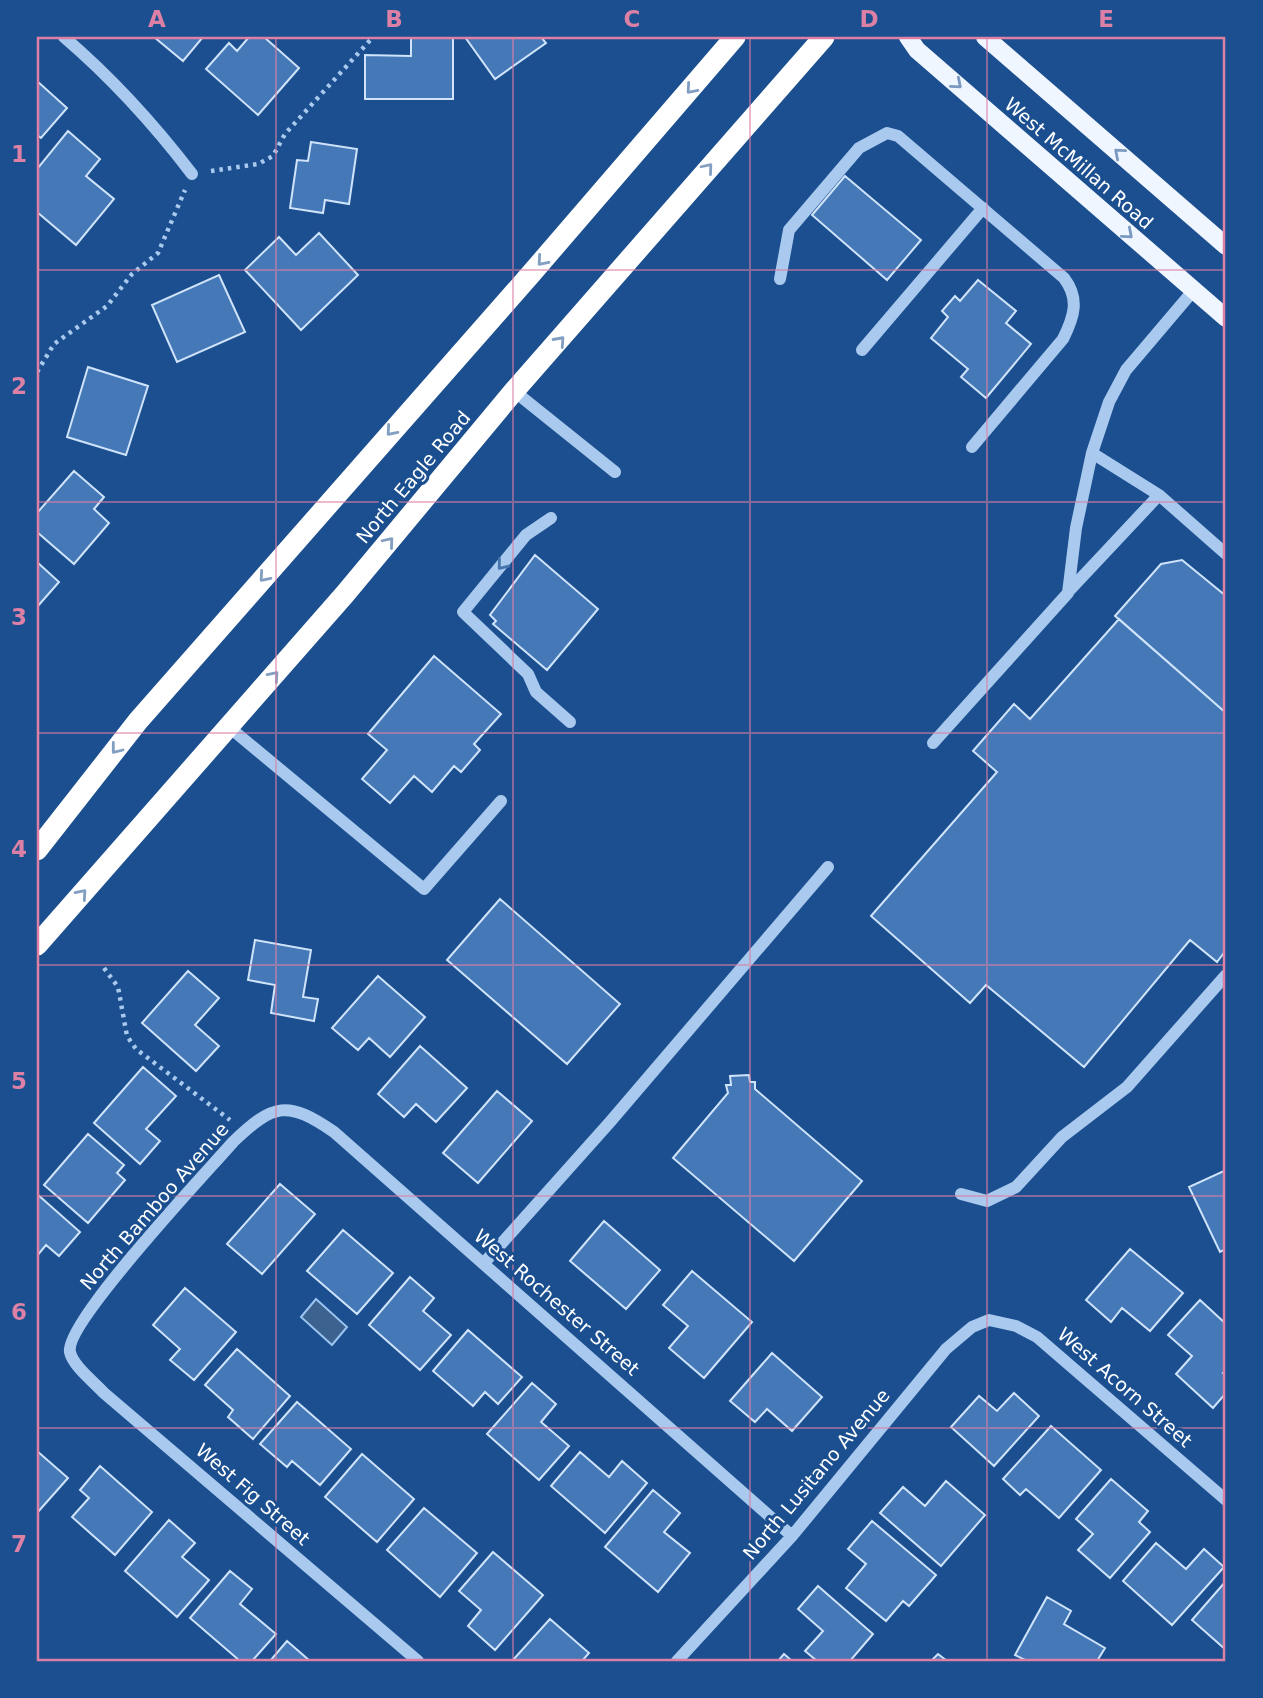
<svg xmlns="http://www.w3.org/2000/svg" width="1263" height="1698" font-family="'DejaVu Sans',sans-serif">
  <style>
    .water { fill: #3c6290; stroke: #9cc4f0; stroke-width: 2 }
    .building { fill: #4478b7; stroke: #cfe3fa; stroke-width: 2 }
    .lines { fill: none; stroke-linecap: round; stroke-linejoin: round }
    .path { stroke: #a9c9ee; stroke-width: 4.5; stroke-dasharray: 3.5 5; stroke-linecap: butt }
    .minor { stroke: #a9c9ee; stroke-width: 12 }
    .major { stroke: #f0f6ff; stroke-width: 18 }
    .highway { stroke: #fff; stroke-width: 21 }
    .oneway { stroke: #7b9ac1 }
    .oneway2 { stroke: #829ec1 }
    .oneway3 { stroke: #4674ac }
    .grid { fill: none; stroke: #dd80a5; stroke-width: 2; stroke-opacity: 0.55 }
    .labels { text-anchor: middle; stroke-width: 6; stroke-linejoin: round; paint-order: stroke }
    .street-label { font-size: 19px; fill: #fff; stroke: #1b4f8f }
    .neatline { fill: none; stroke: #dd80a5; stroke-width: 2.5 }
    .grid-label { font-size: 23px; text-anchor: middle; font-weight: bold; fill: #dd80a5 }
  </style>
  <rect width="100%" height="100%" fill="#1b4f8f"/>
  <!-- water -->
  <path class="water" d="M316 1299 347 1327 332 1345 301 1317Z"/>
  <!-- building -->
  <path class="building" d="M154 37H203L183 61Z
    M249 37H264L299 68 258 115 206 69 229 43 237 51Z
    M411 37H453V99H365V55L411 56Z
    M465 37H541L546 43 495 79Z
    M37 81 67 108 41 138 37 135Z
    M68 131 100 159 86 176 114 199 76 245 37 212V169Z
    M311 142 357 149 349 204 325 200 323 213 290 208 297 160 308 161Z
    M845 176 921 240 887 280 812 215Z
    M319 233 358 275 301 330 245 270 279 237 296 255Z
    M219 275 245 332 177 362 152 305Z
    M978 280 1016 311 1006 323 1031 344 986 398 961 377 968 369 931 338 948 317 942 311 955 296 960 301Z
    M88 367 148 386 126 455 67 437Z
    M74 471 104 497 94 509 109 523 74 564 37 532V513Z
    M535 555 598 609 547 670 493 624 496 621 490 615Z
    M1182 560 1226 596V713L1115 616 1161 564Z
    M37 562 59 582 37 607Z
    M1119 619 1226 713V950L1217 962 1190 940 1084 1067 986 985 970 1003 871 916 997 772 973 751 1014 704 1030 719Z
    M434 656 501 714 474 744 480 750 461 772 454 766 432 792 414 776 390 803 362 779 387 750 368 734Z
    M500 899 620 1004 567 1064 447 960Z
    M255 940 311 950 303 997 318 999 314 1021 271 1013 275 985 248 980Z
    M188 971 219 998 195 1025 219 1046 196 1071 142 1023Z
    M378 976 425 1017 390 1057 369 1038 358 1050 332 1028Z
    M420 1046 467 1088 436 1122 416 1104 404 1117 378 1094Z
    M143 1067 176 1096 146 1129 160 1141 140 1164 94 1123Z
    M749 1075 750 1082H755V1089L862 1181 794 1261 673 1158 728 1093 726 1085H731L730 1076Z
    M497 1091 532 1121 478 1183 443 1153Z
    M88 1134 124 1165 117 1173 125 1180 88 1223 44 1185Z
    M1226 1170V1249L1220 1252 1189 1187Z
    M280 1184 315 1214 262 1274 227 1244Z
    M37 1194 80 1232 59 1256 46 1245 37 1256Z
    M604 1221 660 1270 626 1309 570 1261Z
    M343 1230 393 1273 357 1314 307 1271Z
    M1130 1249 1183 1293 1150 1331 1122 1308 1111 1322 1086 1300Z
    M692 1271 752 1322 704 1378 669 1348 688 1326 663 1305Z
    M410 1277 434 1298 423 1311 451 1335 420 1370 369 1325Z
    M185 1288 236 1332 194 1380 170 1360 180 1349 153 1325Z
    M1200 1300 1226 1324V1369L1223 1373 1226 1375V1393L1213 1408 1176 1374 1192 1356 1168 1335Z
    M468 1330 522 1377 498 1404 485 1392 473 1406 433 1371Z
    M237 1349 290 1396 253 1439 228 1417 233 1410 205 1385Z
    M772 1353 822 1397 792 1431 767 1409 755 1422 730 1401Z
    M532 1383 556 1404 541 1422 569 1446 539 1480 487 1434Z
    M1014 1393 1039 1416 994 1466 951 1427 979 1396 997 1411Z
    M297 1402 351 1449 320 1485 292 1461 287 1467 260 1444Z
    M1051 1426 1101 1470 1059 1518 1026 1489 1020 1495 1003 1479Z
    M37 1451 68 1478 37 1513Z
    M580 1452 609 1477 622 1461 647 1483 605 1533 551 1486Z
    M362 1454 414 1499 377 1542 325 1497Z
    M100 1466 152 1512 115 1555 72 1517 89 1498 80 1490Z
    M1111 1479 1148 1511 1139 1522 1150 1532 1110 1578 1078 1550 1093 1534 1076 1519Z
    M946 1481 985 1515 941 1566 880 1513 903 1487 925 1506Z
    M653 1490 680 1513 664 1532 690 1553 658 1592 605 1547Z
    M424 1508 477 1553 440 1597 387 1550Z
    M169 1520 195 1543 182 1557 209 1580 177 1617 125 1571Z
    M872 1521 936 1575 909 1606 903 1601 886 1621 846 1588 866 1564 848 1549Z
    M1156 1543 1186 1569 1204 1549 1224 1567 1172 1625 1123 1581Z
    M493 1552 543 1595 495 1650 468 1626 481 1610 459 1591Z
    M230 1571 252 1589 240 1604 276 1634 252 1661H240L190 1618Z
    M1226 1581V1650L1192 1620Z
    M818 1586 873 1634 850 1661H817L805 1651 823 1631 798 1609Z
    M1047 1597 1071 1611 1064 1624 1105 1648 1097 1661H1027L1015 1655Z
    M550 1619 589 1653 582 1661H512Z
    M287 1641 310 1661H270Z
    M784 1654 792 1661H778Z
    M938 1654 947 1661H931Z"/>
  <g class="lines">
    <!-- path -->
    <path class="path" d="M211 171 258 164 273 156 285 134 373 37
      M37 372 54 344 107 306 132 274 158 253 185 190
      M104 968 118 987 127 1036 136 1049 230 1120"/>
    <!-- minor -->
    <path class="minor" d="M64 37C113 79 153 123 192 174
      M780 279 789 230 859 148 887 133 898 136 1064 278C1080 299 1074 317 1063 339L972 447
      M862 350 983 208
      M514 391 615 472
      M1159 495 1226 554
      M551 518 526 535 463 612 528 674 536 692 570 722
      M1068 592 1159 495 1092 453
      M229 727 424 889 501 801
      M933 743 1068 593 1076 528 1092 453 1109 402 1126 370 1193 291
      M961 1194 987 1201 1016 1187 1062 1137 1127 1087 1226 975
      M484 1263 610 1122 828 867
      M418 1661 104 1393C94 1382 73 1366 70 1352 64 1323 208 1171 233 1142 274 1103 287 1100 334 1132L792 1536
      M677 1661 792 1536 946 1349 972 1327 989 1320 1016 1326 1037 1337 1226 1500"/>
    <!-- major -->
    <path class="major" d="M908 37 917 50 1226 318
      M985 37 1226 246"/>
    <!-- highway -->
    <path class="highway" d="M37 850 138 721 530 275 735 37
      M37 945 345 594 514 391 824 37"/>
  </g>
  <!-- one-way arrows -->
  <defs><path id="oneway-chevron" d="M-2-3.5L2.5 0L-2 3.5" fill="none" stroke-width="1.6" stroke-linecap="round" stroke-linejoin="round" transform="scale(1.75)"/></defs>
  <g class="oneway">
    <use href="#oneway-chevron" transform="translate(957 84) rotate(41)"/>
    <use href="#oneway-chevron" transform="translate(1119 153) rotate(-139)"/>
    <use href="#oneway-chevron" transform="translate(1128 234) rotate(41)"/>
  </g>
  <g class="oneway2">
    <use href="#oneway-chevron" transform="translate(691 89) rotate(131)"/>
    <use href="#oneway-chevron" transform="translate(708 168) rotate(-50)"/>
    <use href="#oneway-chevron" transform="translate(542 261) rotate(131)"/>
    <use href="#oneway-chevron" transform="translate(560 341) rotate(-48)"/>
    <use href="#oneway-chevron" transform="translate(391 431) rotate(131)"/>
    <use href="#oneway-chevron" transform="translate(389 542) rotate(-50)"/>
    <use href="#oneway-chevron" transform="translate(264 577) rotate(131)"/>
    <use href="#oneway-chevron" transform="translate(274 676) rotate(-49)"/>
    <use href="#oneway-chevron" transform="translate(116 749) rotate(128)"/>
    <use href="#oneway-chevron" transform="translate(82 894) rotate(-49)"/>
  </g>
  <use class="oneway3" href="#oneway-chevron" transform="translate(502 565) rotate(129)"/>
  <!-- grid -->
  <path class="grid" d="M276 37V1661M513 37V1661M750 37V1661M987 37V1661M37 270H1226M37 502H1226M37 733H1226M37 965H1226M37 1196H1226M37 1428H1226"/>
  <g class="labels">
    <!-- street labels -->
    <g class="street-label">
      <text transform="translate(1079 163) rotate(41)" y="7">West McMillan Road</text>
      <text transform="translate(413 477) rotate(-50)" y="7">North Eagle Road</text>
      <text transform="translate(154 1206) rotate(-49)" y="7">North Bamboo Avenue</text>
      <text transform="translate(557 1302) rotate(41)" y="7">West Rochester Street</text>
      <text transform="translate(1125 1387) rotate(41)" y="7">West Acorn Street</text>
      <text transform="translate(816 1474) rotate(-50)" y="7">North Lusitano Avenue</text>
      <text transform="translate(253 1494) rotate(41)" y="7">West Fig Street</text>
    </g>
  </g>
  <!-- border -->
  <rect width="1263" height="1698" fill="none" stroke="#1b4f8f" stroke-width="77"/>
  <rect x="38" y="38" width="1186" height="1622" class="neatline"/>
  <g class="grid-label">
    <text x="157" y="27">A</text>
    <text x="394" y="27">B</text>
    <text x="632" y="27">C</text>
    <text x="869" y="27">D</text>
    <text x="1106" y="27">E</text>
    <text x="19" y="162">1</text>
    <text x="19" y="394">2</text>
    <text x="19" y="625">3</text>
    <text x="19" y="857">4</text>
    <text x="19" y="1089">5</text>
    <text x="19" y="1320">6</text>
    <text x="19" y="1552">7</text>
  </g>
</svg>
